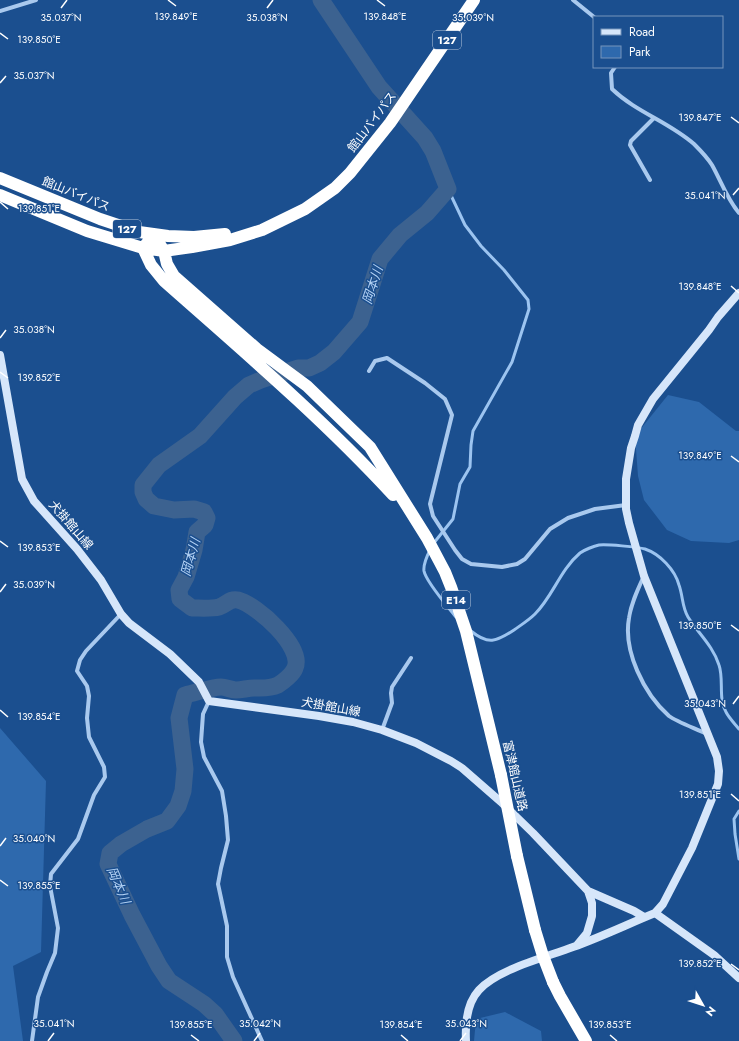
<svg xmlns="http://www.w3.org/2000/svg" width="739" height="1041" font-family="Jost,'Noto Sans JP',sans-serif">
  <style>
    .green { fill: #2e69ad }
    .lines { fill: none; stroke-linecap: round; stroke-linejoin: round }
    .stream { stroke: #9cc4f0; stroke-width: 3 }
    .river { stroke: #3c6290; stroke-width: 17 }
    .street { stroke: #a9c9ee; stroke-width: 4 }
    .secondary { stroke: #d6e6fa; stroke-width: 8 }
    .highway { stroke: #fff; stroke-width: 12 }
    .highway-bridge { stroke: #fff; stroke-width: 12 }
    .ticks { fill: none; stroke: #fff; stroke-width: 1.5 }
    .labels { text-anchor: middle; stroke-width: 3; stroke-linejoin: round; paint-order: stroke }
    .shield { fill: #1b4f8f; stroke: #bbcadd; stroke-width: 1 }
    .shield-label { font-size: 11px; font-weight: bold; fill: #fff }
    .street-label { font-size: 12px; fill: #fff; stroke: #1b4f8f }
    .water-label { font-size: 13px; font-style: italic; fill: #b5d3f5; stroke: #1b4f8f }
    .ticks-label { font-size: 10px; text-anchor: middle; fill: #fff; stroke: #1b4f8f; stroke-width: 3; stroke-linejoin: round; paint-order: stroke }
  </style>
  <rect width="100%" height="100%" fill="#1b4f8f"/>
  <!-- green -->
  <path class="green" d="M668 395 699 402 736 431H739V540L729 543 691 541 667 530 644 500 638 476 635 436Z
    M0 728 46 781 41 952 13 966 23 1041H0Z
    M505 1012 541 1031 542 1041H474L476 1019Z"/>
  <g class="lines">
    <!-- stream -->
    <path class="stream" d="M433 544 453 519 460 484 470 467 471 445 473 431 512 362 529 309 528 300 504 270 481 246 465 225 448 189
      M430 550C427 556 423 564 424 571 426 582 449 608 456 617
      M471 631C488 645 496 642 514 630 521 625 529 620 535 614 553 596 560 570 580 553 584 550 594 546 599 545 606 544 638 547 645 549 660 554 675 570 679 585 683 596 682 607 688 617 698 633 713 646 719 665 724 679 718 699 726 712 729 718 735 724 739 729
      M739 811 734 819 735 834 739 859"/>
    <!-- river -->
    <path class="river" d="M234 1041 215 1014 204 1004 169 981 159 966 132 915 108 864 110 853 121 844 147 829 167 821 178 806 183 791 185 769 179 718 185 695C195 693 212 687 221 687 226 687 231 690 236 690 242 690 248 688 254 688 263 688 269 689 278 685 283 682 293 674 295 668 304 647 257 605 238 600 230 598 226 605 219 607 211 609 200 608 192 608L180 599 179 590 186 577 194 550 197 532 205 525 207 518 204 512 194 509 174 510 154 506 146 499 143 492V485L159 465 200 436 235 397 249 385 261 380 298 368H309L320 363 334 352 360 322 380 259 400 235 427 213 448 189 433 151 425 138 379 87 321 0"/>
    <!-- street -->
    <path class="street" d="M573 0 594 17
      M0 11 36 0
      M615 67 611 73 612 89C636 112 669 122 694 144 700 150 707 157 712 165 721 181 727 199 739 213
      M650 180 630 145 631 141 654 118
      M369 371 375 361 387 358 425 383 445 399 452 415 430 504 433 516 455 550 462 559 471 564 502 567 517 564 525 559 550 529 568 518 595 509 626 505
      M643 578C637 591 631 604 629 618 623 651 644 694 669 716 677 722 697 729 707 734
      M209 701 203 714 201 742 204 757 222 791 226 816 228 840 221 868 218 884 227 926V957L233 977 262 1041
      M382 730 392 703 391 693 392 687 411 658
      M32 1041 38 997 47 972 55 953 58 928 50 886 51 874 78 839 94 795 105 777 104 767 89 737 87 718 89 696 87 686 77 671 80 660 86 651 121 614"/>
    <!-- secondary -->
    <path class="secondary" d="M0 355 22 479 34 501 77 549 101 580 121 614 129 623 170 654 199 682 209 701 319 716 353 722 382 730 416 743 451 761 462 768 501 802 533 833 588 891 592 903V916L587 933 577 945
      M588 891 634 911 644 917
      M655 913 714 955 739 978
      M466 1041C465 1023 467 1003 479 990 498 969 547 957 573 947 601 937 628 924 655 913L663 904 692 848 718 784 719 771 717 757 644 576 629 523 626 509V479L631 448 635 436 638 425 653 399 709 330 718 317 739 293"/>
    <!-- highway -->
    <path class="highway" d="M0 178 100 219 139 232 168 236 194 237 225 234
      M0 195 87 231 143 248 164 251 192 247 230 240 262 230 305 209 335 188 350 173 390 123 474 0
      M143 248 154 235 164 251 167 264 174 276 257 349 307 386 370 447 427 538 445 572 451 587 466 631 501 775
      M143 248 151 265 164 281C242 350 322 418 393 495
      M517 856 535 930
      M553 982 560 996 586 1041"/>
    <!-- highway-bridge -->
    <path class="highway-bridge" d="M501 775 517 856
      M535 930 543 956 553 982"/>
  </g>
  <!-- ticks -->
  <path class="ticks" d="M168 0 176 6M377 0 385 6M61 8 67 0M267 8 273 0M473 8 479 0M0 33 8 39M0 83 6 76M731 117 739 123M733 195 739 188M0 202 8 209M731 286 739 293M0 338 6 330M0 372 8 378M731 456 739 462M0 541 8 547M0 592 6 584M731 625 739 631M733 704 739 696M0 710 8 717M731 794 739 801M0 846 6 838M0 880 8 886M731 964 739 970M191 1035 199 1041M401 1035 408 1041M610 1035 617 1041M48 1041 54 1033M254 1041 260 1033M460 1041 466 1033"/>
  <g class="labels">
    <!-- shield labels -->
    <g class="shield">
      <rect x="433" y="31" width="28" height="18" rx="3"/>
      <rect x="113" y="220" width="28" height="18" rx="3"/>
      <rect x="442" y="591" width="28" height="18" rx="3"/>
    </g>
    <g class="shield-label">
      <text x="447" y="44">127</text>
      <text x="127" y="233">127</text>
      <text x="456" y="604">E14</text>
    </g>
    <!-- street labels -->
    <g class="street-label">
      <text transform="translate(372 122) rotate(-53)" y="4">館山バイパス</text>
      <text transform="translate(76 194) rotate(22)" y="4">館山バイパス</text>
      <text transform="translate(71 525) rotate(49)" y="4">犬掛館山線</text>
      <text transform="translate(331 707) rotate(10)" y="4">犬掛館山線</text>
      <text transform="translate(515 776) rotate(77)" y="4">富津館山道路</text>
    </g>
    <!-- water labels -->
    <g class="water-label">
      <text transform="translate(372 285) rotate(-72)" y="5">岡本川</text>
      <text transform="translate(190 557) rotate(-74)" y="5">岡本川</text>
      <text transform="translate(119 885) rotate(67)" y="5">岡本川</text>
    </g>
  </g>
  <g class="ticks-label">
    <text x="176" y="20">139.849°E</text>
    <text x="385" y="20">139.848°E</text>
    <text x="61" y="21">35.037°N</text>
    <text x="267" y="21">35.038°N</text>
    <text x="473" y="21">35.039°N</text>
    <text x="39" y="43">139.850°E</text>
    <text x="34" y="79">35.037°N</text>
    <text x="700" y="121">139.847°E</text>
    <text x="705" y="199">35.041°N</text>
    <text x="39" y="212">139.851°E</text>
    <text x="700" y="290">139.848°E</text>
    <text x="34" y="333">35.038°N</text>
    <text x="39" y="381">139.852°E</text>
    <text x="700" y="459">139.849°E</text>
    <text x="39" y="551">139.853°E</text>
    <text x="34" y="588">35.039°N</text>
    <text x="700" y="629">139.850°E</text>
    <text x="705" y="707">35.043°N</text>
    <text x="39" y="720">139.854°E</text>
    <text x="700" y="798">139.851°E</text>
    <text x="34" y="842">35.040°N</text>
    <text x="39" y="889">139.855°E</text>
    <text x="700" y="967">139.852°E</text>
    <text x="54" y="1027">35.041°N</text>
    <text x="260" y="1027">35.042°N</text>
    <text x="466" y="1027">35.043°N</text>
    <text x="191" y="1028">139.855°E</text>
    <text x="401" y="1028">139.854°E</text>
    <text x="610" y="1028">139.853°E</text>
  </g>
  <!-- legend -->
  <rect x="593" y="16" width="130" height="52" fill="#1b4f8f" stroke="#7695bc"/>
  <rect x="601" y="29" width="20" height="6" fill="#d6e6fa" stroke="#7695bc"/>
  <text x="629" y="36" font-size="12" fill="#ffffff">Road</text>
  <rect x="601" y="46" width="20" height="12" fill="#2e69ad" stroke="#7695bc"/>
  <text x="629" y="56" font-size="12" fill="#ffffff">Park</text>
  <!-- north arrow -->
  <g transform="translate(703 1005) rotate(129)" stroke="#1b4f8f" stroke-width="3" paint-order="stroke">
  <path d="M0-3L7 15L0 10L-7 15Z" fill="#ffffff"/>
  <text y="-6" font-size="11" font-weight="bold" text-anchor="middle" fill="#ffffff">N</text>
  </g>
</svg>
